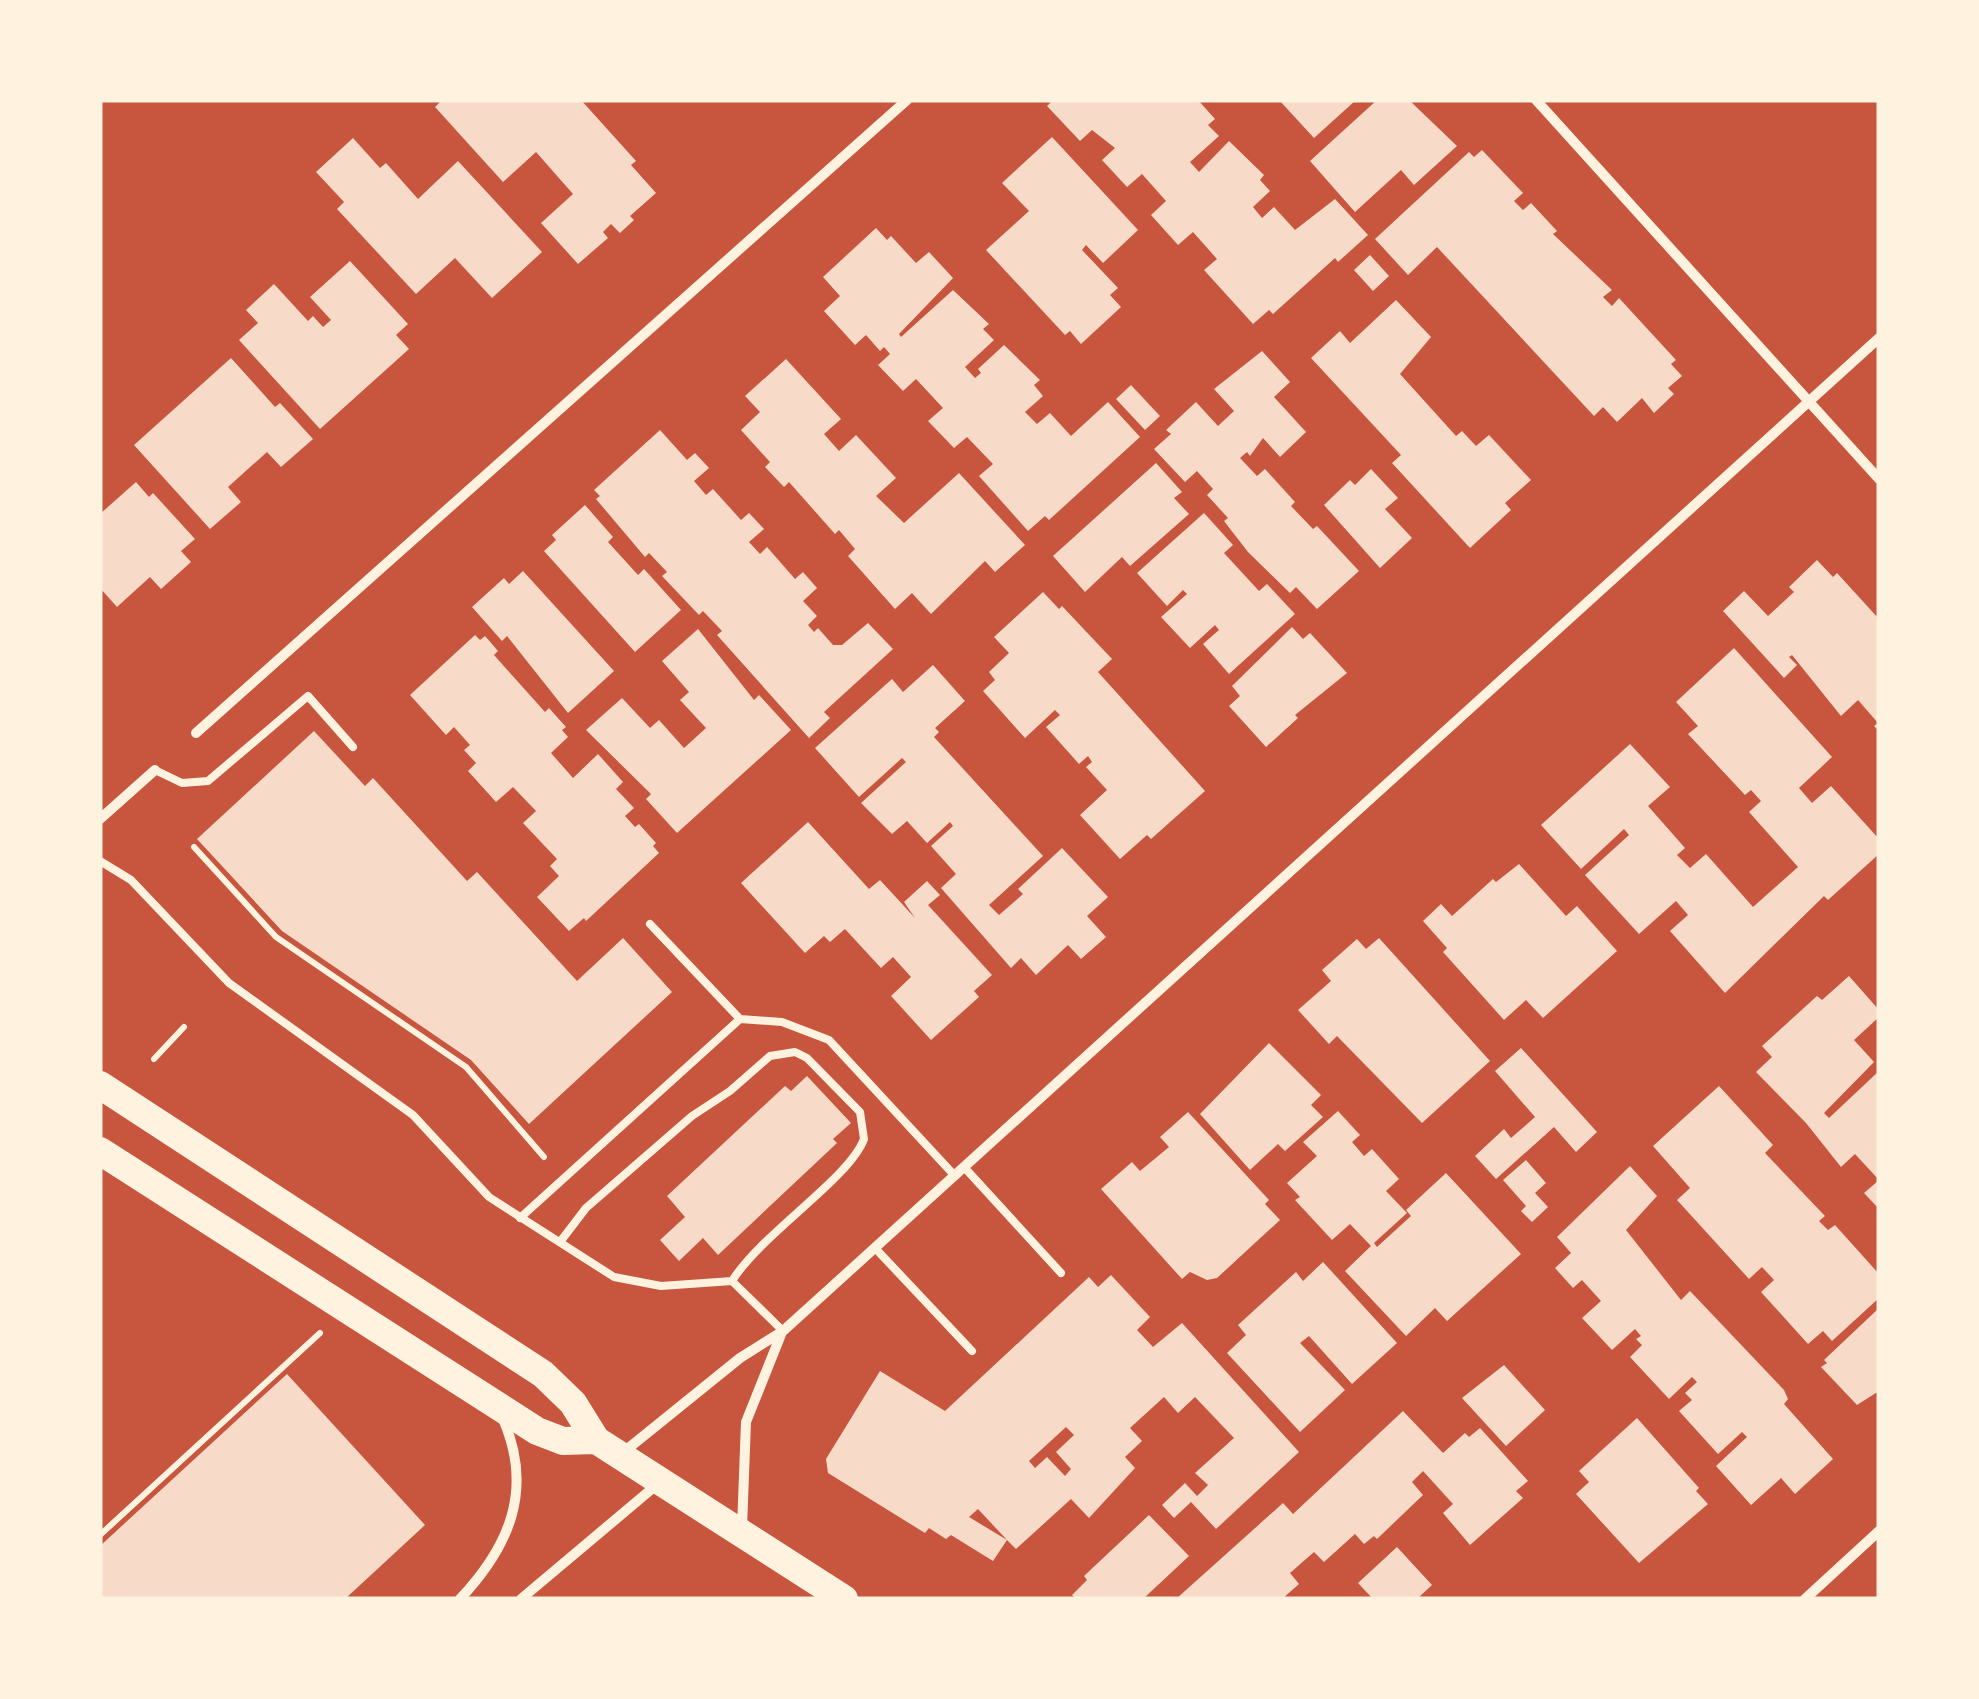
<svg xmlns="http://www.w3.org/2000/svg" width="1979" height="1699" font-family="'Source Serif 4',serif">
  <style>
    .building { fill: #f7dbc8; fill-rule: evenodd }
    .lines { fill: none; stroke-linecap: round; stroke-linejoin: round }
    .path { stroke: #fff3e0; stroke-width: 6 }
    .service { stroke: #fff3e0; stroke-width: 8 }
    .minor { stroke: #fff3e0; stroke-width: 10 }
    .trunk { stroke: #fff3e0; stroke-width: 28 }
  </style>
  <rect width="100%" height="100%" fill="#c8553d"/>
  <!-- building -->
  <path class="building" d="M442 100H581L636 161 631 165 656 193 630 216 634 220 620 233 611 224 603 232 608 238 578 264 541 223 573 194 536 152 503 182 435 107Z
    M1053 100H1198L1215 119 1208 125 1219 136 1190 162 1199 172 1229 141 1264 175 1260 180 1270 191 1253 207 1262 218 1274 207 1295 230 1335 199 1368 235 1338 262 1335 258 1273 314 1269 310 1253 324 1204 270 1217 259 1193 232 1178 245 1151 215 1166 201 1142 174 1127 187 1102 160 1115 148 1092 130 1080 141 1047 106Z
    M1279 100H1356L1314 138Z
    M1377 100H1409L1457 146 1414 185 1401 170 1355 212 1310 161Z
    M1052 137 1138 230 1103 263 1086 245 1082 250 1118 288 1110 295 1121 307 1081 344 1070 331 1065 335 986 250 1029 211 1002 183Z
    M353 138 380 168 386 163 418 199 458 161 542 252 492 298 455 258 416 294 337 209 344 202 316 172Z
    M1482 150 1523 193 1514 201 1523 210 1531 203 1557 231 1553 234 1612 290 1603 297 1612 306 1619 298 1676 360 1671 364 1682 376 1668 388 1674 394 1654 413 1642 398 1617 422 1603 407 1594 416 1437 247 1408 275 1375 239 1469 152 1474 157Z
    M876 228 887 240 891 236 916 263 929 252 953 278 899 334 901 337 953 290 989 324 983 329 994 340 965 367 975 378 981 373 978 369 1004 345 1040 380 1034 385 1043 396 1025 412 1037 424 1050 413 1071 436 1108 402 1140 437 1049 520 1045 516 1028 531 979 476 993 464 967 437 954 448 928 421 943 408 916 379 903 391 878 365 890 354 884 347 880 351 866 335 855 345 824 311 840 296 823 277Z
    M1370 255 1389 276 1373 291 1354 270Z
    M350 261 408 324 396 335 409 349 320 429 239 340 258 323 246 310 274 284 308 321 313 316 323 327 331 320 310 297Z
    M1396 300 1431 337 1400 374 1456 436 1462 431 1476 446 1489 435 1531 480 1505 503 1511 510 1470 548 1392 463 1401 455 1311 358 1340 331 1350 343Z
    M1262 351 1290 382 1274 397 1306 432 1280 457 1263 438 1250 456 1247 452 1240 458 1257 476 1265 469 1295 502 1291 506 1313 529 1317 526 1359 571 1317 609 1296 587 1290 593 1248 552 1224 521 1228 518 1207 495 1213 489 1197 471 1185 482 1154 449 1171 434 1166 430 1196 402 1218 426 1234 411 1214 389Z
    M231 358 275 407 280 403 313 439 281 467 267 452 228 487 241 502 210 529 134 445Z
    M786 359 841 419 824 434 839 451 856 435 896 478 876 496 904 523 959 473 1025 545 995 572 985 561 931 614 912 593 895 609 848 556 855 549 839 530 835 534 789 482 784 487 765 467 770 462 741 430 760 412 745 396Z
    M1131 385 1160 416 1145 430 1116 399Z
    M660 430 687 460 695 453 709 468 694 481 706 495 713 489 741 520 749 513 764 529 749 542 760 554 767 547 795 579 803 572 817 588 803 601 817 616 808 625 814 632 818 628 833 645H842L868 623 893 649 824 712 830 718 809 738 717 635 722 631 703 611 699 615 662 576 667 572 649 553 645 557 596 499 600 496 594 490Z
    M1156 463 1182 492 1174 498 1189 514 1130 566 1122 557 1085 592 1053 556Z
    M1371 469 1398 498 1385 509 1412 538 1380 568 1324 505 1350 480 1355 485Z
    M136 482 149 497 153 493 195 539 181 551 191 562 161 589 150 577 117 607 100 588V514Z
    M585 505 613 537 608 542 638 575 644 569 681 610 635 652 544 551 556 540 552 535Z
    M1204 513 1233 545 1224 553 1259 591 1267 584 1295 614 1229 674 1203 644 1219 630 1215 625 1190 648 1161 617 1187 594 1183 590 1167 606 1137 573Z
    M1817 560 1833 577 1837 573 1879 619V731L1874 726 1878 723 1858 700 1841 716 1792 655 1789 657 1797 665 1784 678 1723 611 1744 591 1768 616 1794 592 1789 587Z
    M523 571 614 671 568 713 507 636 502 641 472 607 504 578 509 584Z
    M1043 592 1059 609 1062 606 1112 659 1098 672 1205 791 1151 839 1147 835 1120 859 1080 815 1107 790 1086 767 1092 762 1088 756 1079 764 1046 727 1060 715 1055 710 1025 738 983 691 995 680 989 672 1009 653 994 637Z
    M1292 627 1303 639 1310 633 1347 673 1295 715 1298 718 1266 747 1229 706 1240 696 1232 686Z
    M698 629 754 700 759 695 791 730 677 833 646 799 651 794 586 730 622 698 650 728 659 720 684 748 706 728 680 700 689 692 662 661Z
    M475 635 480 640 485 636 498 651 494 655 545 712 549 708 566 727 562 730 568 737 551 753 573 778 598 754 623 782 616 789 634 808 625 816 635 827 639 824 656 843 653 846 659 853 586 921 584 918 569 931 537 897 559 876 550 866 557 859 523 823 536 811 513 787 496 802 468 771 476 763 464 750 470 745 454 727 446 735 410 695Z
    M1734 648 1832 757 1799 788 1812 803 1831 786 1879 839V854L1828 900 1824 896 1725 993 1670 931 1688 915 1676 901 1639 934 1585 875 1629 835 1624 829 1581 869 1541 825 1630 744 1670 787 1648 806 1685 848 1677 855 1690 868 1706 854 1753 907 1798 867 1749 812 1761 801 1751 790 1745 795 1688 734 1698 726 1676 702Z
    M933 665 965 701 935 728 939 732 934 737 1043 856 989 905 999 915 1023 894 1018 889 1062 848 1108 897 1087 916 1106 937 1081 959 1068 945 1036 975 1021 958 1011 968 941 888 956 874 931 846 953 826 950 822 927 843 907 821 892 834 861 803 906 762 902 758 859 797 815 748 892 679 903 692Z
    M314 731 365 786 373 778 467 881 477 872 577 981 623 938 672 992 529 1124 471 1060 282 931 197 839Z
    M808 822 869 889 880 880 915 918 904 902 927 881 940 895 928 905 992 975 974 991 979 997 931 1040 891 996 911 977 893 957 881 968 845 929 830 942 824 936 805 953 741 883Z
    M1519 864 1566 916 1577 906 1617 951 1543 1018 1526 1000 1504 1020 1443 952 1447 948 1423 921 1441 904 1452 916 1493 879 1496 882Z
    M1379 938 1490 1061 1422 1123 1337 1036 1329 1044 1298 1010 1331 981 1322 970 1357 939 1366 949Z
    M1849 976 1879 1010V1017L1854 1040 1874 1062 1824 1113 1829 1118 1879 1071V1209L1864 1193 1879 1180 1855 1154 1841 1167 1806 1123 1756 1072 1772 1057 1762 1046 1817 996 1822 1000Z
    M1269 1043 1321 1095 1311 1105 1323 1117 1285 1151 1278 1144 1250 1170 1200 1114Z
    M1521 1048 1597 1132 1576 1152 1554 1127 1496 1179 1475 1156 1504 1129 1511 1138 1535 1117 1495 1071Z
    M807 1076 851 1123 833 1139 837 1143 718 1255 703 1238 679 1261 660 1240 685 1217 667 1196 785 1086 791 1091Z
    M1719 1086 1773 1145 1765 1153 1825 1216 1819 1221 1828 1230 1835 1225 1879 1274V1298L1832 1341 1823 1331 1808 1344 1761 1292 1774 1280 1762 1267 1749 1279 1677 1200 1690 1188 1653 1146Z
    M1338 1111 1360 1135 1352 1142 1364 1156 1372 1149 1399 1179 1386 1191 1407 1213 1374 1243 1377 1247 1411 1216 1406 1210 1446 1173 1521 1254 1447 1321 1435 1308 1406 1336 1345 1271 1371 1246 1350 1224 1332 1240 1295 1200 1300 1197 1287 1183 1317 1156 1303 1142Z
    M1188 1112 1269 1200 1265 1204 1280 1220 1217 1278 1207 1280 1190 1272 1182 1279 1101 1189 1132 1162 1140 1171 1169 1147 1160 1137Z
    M1526 1160 1546 1183 1535 1193 1548 1207 1532 1222 1521 1211 1526 1206 1503 1180Z
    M1630 1166 1657 1196 1626 1230 1681 1300 1690 1291 1784 1390 1788 1399 1784 1404 1833 1459 1795 1494 1781 1478 1751 1505 1716 1466 1747 1437 1742 1432 1718 1454 1679 1411 1692 1400 1685 1393 1697 1382 1692 1377 1669 1399 1630 1357 1642 1345 1636 1339 1641 1336 1635 1329 1612 1350 1582 1318 1601 1301 1582 1280 1573 1288 1555 1268 1571 1253 1557 1237Z
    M1323 1262 1397 1343 1352 1384 1309 1336 1300 1343 1345 1390 1300 1432 1227 1353 1246 1335 1238 1325 1296 1272 1303 1281Z
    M1111 1275 1150 1317 1137 1330 1153 1347 1182 1323 1299 1452 1216 1529 1191 1502 1174 1518 1162 1505 1185 1483 1197 1496 1208 1485 1195 1473 1234 1438 1195 1397 1178 1413 1164 1397 1130 1428 1142 1441 1125 1457 1135 1468 1089 1518 1071 1499 1016 1549 1007 1540 993 1561 951 1535 946 1539 929 1528 925 1533 828 1473 826 1459 880 1371 945 1411 1089 1277 1098 1287ZM1066 1427 1074 1435 1056 1452 1071 1469 1065 1476 1047 1457 1035 1468 1029 1461ZM978 1509 1007 1540 969 1517Z
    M1879 1308V1391L1857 1405 1821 1367 1827 1363 1824 1360Z
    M1504 1365 1545 1410 1506 1446 1462 1398Z
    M287 1374 425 1525 345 1599H100V1546Z
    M1403 1411 1443 1453 1465 1433 1469 1437 1480 1428 1528 1481 1516 1491 1523 1498 1470 1545 1443 1513 1453 1504 1423 1471 1412 1482 1423 1495 1377 1539 1374 1536 1364 1544 1355 1534 1324 1562 1314 1552 1290 1573 1299 1584 1282 1599H1176L1283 1503 1293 1514Z
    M1637 1418 1699 1488 1696 1491 1708 1504 1639 1563 1576 1494 1589 1482 1579 1471Z
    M1149 1515 1189 1556 1143 1599H1076L1072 1595 1087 1580 1084 1576Z
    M1397 1547 1432 1585 1417 1599H1373L1358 1583Z"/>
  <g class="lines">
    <!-- path -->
    <path class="path" d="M194 847 276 937 466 1067 544 1157
      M154 1059 184 1027
      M100 1535 320 1333"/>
    <!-- service -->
    <path class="service" d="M155 770 182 783 208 781 308 696 353 747
      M100 861 131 880 229 983 413 1115 489 1197 614 1277 661 1286 732 1281 783 1331
      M650 924 740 1019 782 1022 829 1040 955 1176
      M964 1167 1061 1273
      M520 1218 740 1019
      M560 1242 586 1208 692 1116 730 1091 770 1056 795 1052 807 1058 860 1112 864 1139C849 1179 762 1233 732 1281
      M875 1248 972 1351"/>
    <!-- minor -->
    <path class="minor" d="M1536 100 1879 479
      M196 733 907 100
      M100 819 155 770
      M620 1455 740 1358 783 1331 1879 338
      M742 1528 746 1422 782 1332
      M460 1599C509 1547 534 1490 503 1419
      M521 1599 660 1482
      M1805 1599 1879 1531"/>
    <!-- trunk -->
    <path class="trunk" d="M100 1085 543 1374 573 1403 596 1440 844 1599
      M100 1151 537 1431 563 1441 596 1440"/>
  </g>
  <!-- border -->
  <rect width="1979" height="1699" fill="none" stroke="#fff3e0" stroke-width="205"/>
</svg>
